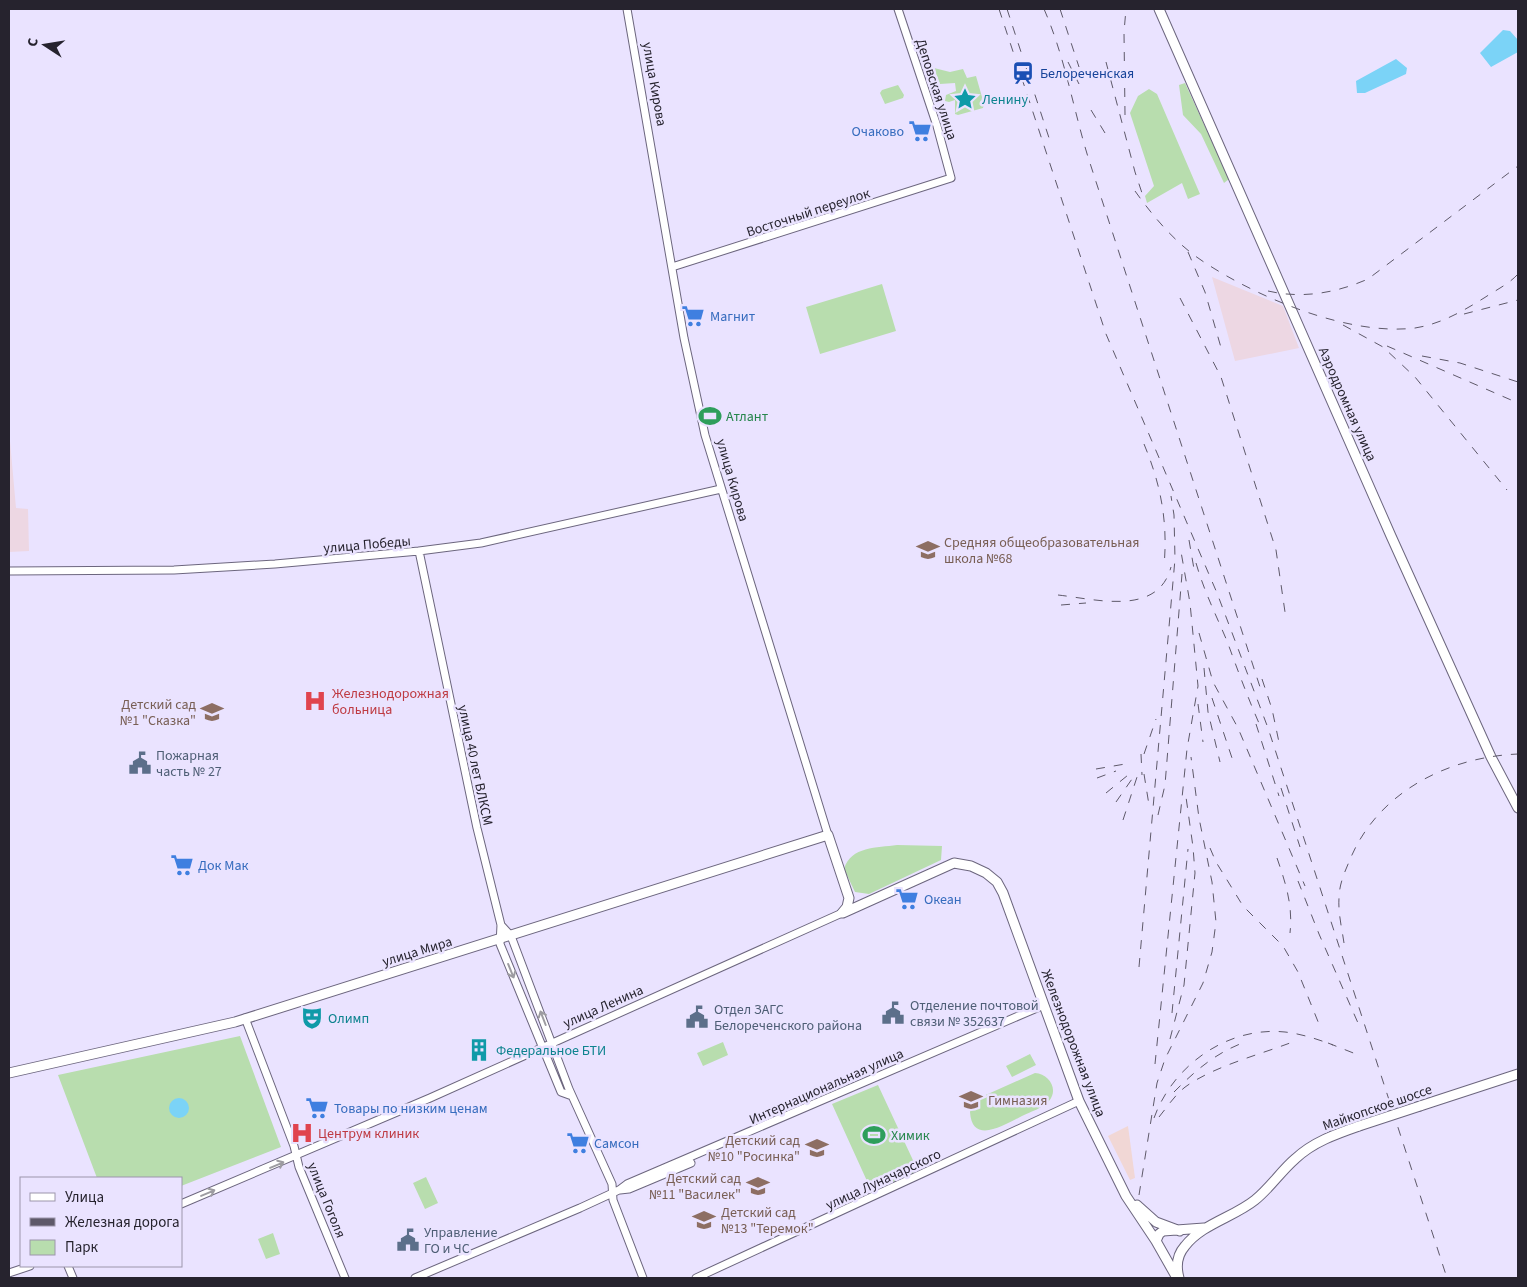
<svg xmlns="http://www.w3.org/2000/svg" width="1527" height="1287" font-family="'Source Sans 3',sans-serif">
  <style>
    .commercial { fill: #f1d7d5 }
    .industrial { fill: #edd7e3 }
    .green { fill: #b8ddae }
    .water { fill: #7bd3f7 }
    .lines { fill: none; stroke-linecap: round; stroke-linejoin: round }
    .minor-casing { stroke: #6c667e; stroke-width: 9 }
    .major-casing { stroke: #6c667e; stroke-width: 11 }
    .minor { stroke: #fff; stroke-width: 7 }
    .major { stroke: #fff; stroke-width: 9 }
    .rail { stroke: #5e5969; stroke-width: 1; stroke-dasharray: 9 9; stroke-linecap: butt }
    .major-bridge-casing { stroke: #6c667e; stroke-width: 11; stroke-linecap: butt }
    .major-bridge { stroke: #fff; stroke-width: 9 }
    .oneway { stroke: #9d9ca1 }
    .labels { text-anchor: middle; stroke-width: 5; stroke-linejoin: round; paint-order: stroke }
    .transit-label { font-size: 14px; fill: #164399; stroke: #eae3ff; text-anchor: start }
    .street-label { font-size: 14px; fill: #26232e; stroke: #eae3ff }
    .culture-label { font-size: 14px; fill: #0d838f; stroke: #eae3ff; text-anchor: start }
    .shop-label { font-size: 14px; fill: #366cbe; stroke: #eae3ff; text-anchor: start }
    .leisure-label { font-size: 14px; fill: #27864d; stroke: #eae3ff; text-anchor: start }
    .education-label { font-size: 14px; fill: #785e54; stroke: #eae3ff; text-anchor: start }
    .health-label { font-size: 14px; fill: #be3a42; stroke: #eae3ff; text-anchor: start }
    .service-label { font-size: 14px; fill: #4e5e75; stroke: #eae3ff; text-anchor: start }
  </style>
  <rect width="100%" height="100%" fill="#eae3ff"/>
  <!-- commercial -->
  <path class="commercial" d="M1128 1126 1135 1178 1130 1180 1108 1136Z"/>
  <!-- industrial -->
  <path class="industrial" d="M1212 277 1283 306 1299 348 1235 361Z
    M9 430 16 508 28 509 29 551 9 552Z"/>
  <!-- green -->
  <path class="green" d="M934 68 950 72 963 69 967 78 976 76 984 104 983 108 958 115 955 114V100L949 102 945 101 946 95 956 91 955 83 940 84Z
    M1185 83 1229 179 1224 183 1201 134 1183 115 1179 85Z
    M898 85 904 95 903 98 885 104 880 93 882 90Z
    M1149 89 1157 94 1200 194 1188 199 1182 183 1147 203 1145 196 1154 186 1130 113 1138 96Z
    M882 284 896 331 820 354 806 307Z
    M897 845 942 846 941 860 869 894 855 892 844 869C851 846 877 848 897 845Z
    M240 1036 281 1147 181 1186V1178H97L58 1075Z
    M723 1042 728 1055 703 1066 697 1053Z
    M1030 1054 1036 1065 1012 1077 1006 1066Z
    M1035 1073C1049 1074 1059 1089 1049 1101 1043 1108 1030 1112 1022 1116 1006 1124 972 1146 970 1112L973 1104 979 1098Z
    M878 1085 918 1171 872 1192 832 1104Z
    M426 1177 438 1203 425 1209 413 1183Z
    M273 1233 280 1254 266 1259 258 1239Z"/>
  <!-- water -->
  <path class="water" d="M1503 30 1510 31 1518 40V52L1491 67 1480 53Z
    M1396 59 1407 68 1406 74 1365 93H1357L1356 81Z
    M169 1108a10 10 0 1 1 20 0a10 10 0 1 1-20 0Z"/>
  <g class="lines">
    <defs>
      <path id="minor" d="M627 9 684 338 705 435 828 835
        M672 267 951 178 937 126 898 9
        M419 551 477 828 501 925 500 944 561 1092 572 1096
        M9 571 174 570 275 564 419 551 481 543 721 489
        M501 925 511 936 569 1089 612 1184 613 1200 643 1278
        M245 1018 294 1146 299 1167 345 1278
        M620 1190 629 1189 691 1163
        M181 1204 430 1098 842 913
        M68 1266 73 1278
        M9 1273 30 1266
        M415 1278 580 1208 619 1190 627 1184 1044 1005
        M696 1278 1079 1101"/>
      <path id="major" d="M1159 9 1391 536 1491 757 1518 808
        M843 913 954 863 971 866 986 873 997 882 1003 893 1079 1101 1126 1196 1156 1241 1177 1278
        M9 1073 235 1022 828 835 849 898 847 907 842 913
        M1420 1106 1518 1074
        M1137 1205 1156 1222 1180 1231
        M1156 1241 1159 1234 1163 1231 1204 1228
        M1179 1278C1176 1267 1177 1255 1185 1246 1202 1224 1234 1217 1255 1200 1270 1188 1281 1171 1295 1159 1313 1142 1336 1134 1359 1126"/>
    </defs>
    <!-- minor casing -->
    <use href="#minor" class="minor-casing"/>
    <!-- major casing -->
    <use href="#major" class="major-casing"/>
    <!-- minor -->
    <use href="#minor" class="minor"/>
    <!-- major -->
    <use href="#major" class="major"/>
    <!-- rail -->
    <path class="rail" d="M999 9 1106 334 1217 593 1268 728 1447 1278
      M1007 9 1051 144
      M1044 9C1065 57 1073 108 1088 157L1260 687
      M1060 9 1079 67
      M1068 62 1079 84
      M1106 62 1135 172 1144 199
      M1091 110 1105 133
      M1125 115 1124 32 1126 9
      M1135 191C1155 219 1178 246 1207 264 1261 299 1350 336 1415 328 1441 324 1463 311 1484 298 1496 290 1509 284 1518 274
      M1188 252 1205 292 1222 351
      M1268 291C1302 299 1336 293 1368 279L1518 166
      M1180 298 1221 377 1276 550 1285 612
      M1464 314 1518 300
      M1343 325 1383 347 1415 377 1507 490
      M1387 346 1518 403
      M1422 356 1460 363 1518 382
      M1144 444C1161 485 1168 522 1164 566
      M1189 540 1194 569
      M1196 563C1204 591 1216 615 1227 641 1238 671 1249 701 1262 730
      M1058 595C1095 599 1158 617 1171 567
      M1061 605 1086 603
      M1199 633 1213 682 1238 728 1305 886
      M1204 668 1208 712 1220 762
      M1262 679 1272 709 1280 747
      M1212 698 1232 758
      M1198 704 1203 742
      M1256 724 1279 796
      M1141 754 1142 775
      M1144 754 1156 719
      M1096 769 1131 763
      M1144 774 1149 805
      M1097 778 1116 771
      M1281 788 1300 847
      M1106 793 1133 771
      M1116 802 1132 779
      M1158 815 1165 785 1182 574
      M1123 820 1138 774
      M1210 848 1216 862 1243 906 1283 946 1298 972 1321 1029
      M1277 858C1286 884 1293 906 1290 933
      M1298 881 1319 934 1358 1023
      M1344 943C1342 929 1338 913 1339 898 1339 886 1344 873 1349 862 1376 793 1447 757 1518 754
      M1139 967 1175 559 1174 515 1171 496
      M1172 1013 1188 849
      M1170 1039 1184 985 1195 873 1193 847 1186 797
      M1328 1043 1361 1056
      M1155 1064 1187 749 1198 686 1190 603 1180 546
      M1174 1092C1194 1072 1213 1055 1240 1044
      M1159 1117C1168 1106 1176 1093 1188 1085 1216 1066 1258 1055 1290 1043
      M1154 1118C1173 1065 1228 1026 1285 1032 1302 1034 1317 1039 1333 1045
      M1139 1195 1157 1083 1165 1059 1203 983 1212 952 1216 922 1212 882 1199 818 1191 757"/>
    <defs>
      <path id="major-bridge" d="M1359 1126 1420 1106"/>
    </defs>
    <!-- major-bridge casing -->
    <use href="#major-bridge" class="major-bridge-casing"/>
    <!-- major-bridge -->
    <use href="#major-bridge" class="major-bridge"/>
  </g>
  <!-- one-way arrows -->
  <defs><path id="oneway-shaft" d="M-6 0H5M1.5-3L5.5 0L1.5 3" fill="none" stroke-width="1.6" stroke-linecap="round" stroke-linejoin="round" transform="scale(1.25)"/></defs>
  <g class="oneway">
    <use href="#oneway-shaft" transform="translate(511 971) rotate(68)"/>
    <use href="#oneway-shaft" transform="translate(543 1018) rotate(-111)"/>
    <use href="#oneway-shaft" transform="translate(277 1165) rotate(-23)"/>
    <use href="#oneway-shaft" transform="translate(208 1193) rotate(-23)"/>
  </g>
  <!-- icons -->
  <defs>
    <symbol id="station-bare" viewBox="-9 -9 18 18"><path d="M-3-6H3Q5-6 5-4V2Q5 4 3 4L4.5 6H3L1.5 4h-3L-3 6H-4.5L-3 4Q-5 4-5 2V-4Q-5-6-3-6ZM-3.5-4v3h7v-3ZM-3.5 1v1.5H-2V1ZM2 1v1.5H3.5V1Z" fill="#1a4fb4" stroke="#eae3ff" stroke-width="2.5" paint-order="stroke"/></symbol>
    <symbol id="sight-bare" viewBox="-9 -9 18 18"><path d="M0-6L1.8-2.2L6-1.7L2.9 1.2L3.7 5.4L0 3.3L-3.7 5.4L-2.9 1.2L-6-1.7L-1.8-2.2Z" fill="#0f9aa8" stroke="#eae3ff" stroke-width="2.5" paint-order="stroke"/></symbol>
    <symbol id="supermarket-bare" viewBox="-9 -9 18 18"><path d="M-6-5.5h2.5l.6 2H6L4.5 2H-2.5L-4.4-4H-6ZM-1.5 3.2a1.3 1.3 0 1 0 .1 0ZM3 3.2a1.3 1.3 0 1 0 .1 0Z" fill="#3f7fe0" stroke="#eae3ff" stroke-width="2.5" paint-order="stroke"/></symbol>
    <symbol id="stadium-bare" viewBox="-9 -9 18 18"><path d="M0-5a6.5 5 0 1 0 0 10a6.5 5 0 1 0 0-10ZM-3.5-1.8h7v3.6h-7Z" fill="#2e9e5b" stroke="#eae3ff" stroke-width="2.5" paint-order="stroke"/></symbol>
    <symbol id="school-bare" viewBox="-9 -9 18 18"><path d="M0-5L7-2L0 1L-7-2ZM-4 1L0 2.5L4 1V4Q0 6-4 4Z" fill="#8d6e63" stroke="#eae3ff" stroke-width="2.5" paint-order="stroke"/></symbol>
    <symbol id="hospital-bare" viewBox="-9 -9 18 18"><path d="M-5-5h3v3.5h4V-5h3V5h-3V1.5h-4V5h-3Z" fill="#e0444e" stroke="#eae3ff" stroke-width="2.5" paint-order="stroke"/></symbol>
    <symbol id="civic-bare" viewBox="-9 -9 18 18"><path d="M-.6-6.5H3V-4.5H.6V-3L4-1V1h2V6H-6V1h2V-1L-.6-3ZM-1.2 2.5V6h2.4V2.5Z" fill="#5c6f8a" stroke="#eae3ff" stroke-width="2.5" paint-order="stroke"/></symbol>
    <symbol id="theatre-bare" viewBox="-9 -9 18 18"><path d="M-5-5.5Q0-4 5-5.5V0Q5 5 0 6Q-5 5-5 0ZM-3.3-2.5H-1v1.5H-3.3ZM1-2.5H3.3v1.5H1ZM-2.8 1Q0 5.5 2.8 1Z" fill="#0f9aa8" stroke="#eae3ff" stroke-width="2.5" paint-order="stroke"/></symbol>
    <symbol id="building-bare" viewBox="-9 -9 18 18"><path d="M-4-6H4V6H1V3H-1V6H-4ZM-2.5-4.3h1.7v1.8h-1.7ZM.8-4.3h1.7v1.8H.8ZM-2.5-1h1.7V.8h-1.7ZM.8-1h1.7V.8H.8Z" fill="#0f9aa8" stroke="#eae3ff" stroke-width="2.5" paint-order="stroke"/></symbol>
  </defs>
  <g fill-rule="evenodd">
    <use href="#station-bare" x="1007" y="57" width="32" height="32"/>
    <use href="#sight-bare" x="949" y="83" width="32" height="32"/>
    <use href="#supermarket-bare" x="904" y="115" width="32" height="32"/>
    <use href="#supermarket-bare" x="677" y="300" width="32" height="32"/>
    <use href="#stadium-bare" x="694" y="400" width="32" height="32"/>
    <use href="#school-bare" x="912" y="534" width="32" height="32"/>
    <use href="#hospital-bare" x="299" y="685" width="32" height="32"/>
    <use href="#school-bare" x="196" y="696" width="32" height="32"/>
    <use href="#civic-bare" x="124" y="747" width="32" height="32"/>
    <use href="#supermarket-bare" x="166" y="849" width="32" height="32"/>
    <use href="#supermarket-bare" x="891" y="883" width="32" height="32"/>
    <use href="#civic-bare" x="877" y="997" width="32" height="32"/>
    <use href="#civic-bare" x="681" y="1001" width="32" height="32"/>
    <use href="#theatre-bare" x="296" y="1002" width="32" height="32"/>
    <use href="#building-bare" x="463" y="1034" width="32" height="32"/>
    <use href="#school-bare" x="955" y="1084" width="32" height="32"/>
    <use href="#supermarket-bare" x="301" y="1092" width="32" height="32"/>
    <use href="#hospital-bare" x="286" y="1117" width="32" height="32"/>
    <use href="#stadium-bare" x="858" y="1119" width="32" height="32"/>
    <use href="#supermarket-bare" x="562" y="1127" width="32" height="32"/>
    <use href="#school-bare" x="801" y="1132" width="32" height="32"/>
    <use href="#school-bare" x="742" y="1170" width="32" height="32"/>
    <use href="#school-bare" x="688" y="1204" width="32" height="32"/>
    <use href="#civic-bare" x="392" y="1224" width="32" height="32"/>
  </g>
  <g class="labels">
    <!-- transit labels -->
    <g class="transit-label">
      <text x="1040" y="78">Белореченская</text>
    </g>
    <!-- street labels -->
    <g class="street-label">
      <text transform="translate(655 84) rotate(80)" y="5">улица Кирова</text>
      <text transform="translate(937 89) rotate(72)" y="5">Деповская улица</text>
      <text transform="translate(808 212) rotate(-18)" y="5">Восточный переулок</text>
      <text transform="translate(1348 404) rotate(66)" y="5">Аэродромная улица</text>
      <text transform="translate(733 480) rotate(74)" y="5">улица Кирова</text>
      <text transform="translate(367 544) rotate(-5)" y="5">улица Победы</text>
      <text transform="translate(476 765) rotate(78)" y="5">улица 40 лет ВЛКСМ</text>
      <text transform="translate(417 951) rotate(-17)" y="5">улица Мира</text>
      <text transform="translate(603 1006) rotate(-24)" y="5">улица Ленина</text>
      <text transform="translate(1074 1043) rotate(69)" y="5">Железнодорожная улица</text>
      <text transform="translate(826 1086) rotate(-24)" y="5">Интернациональная улица</text>
      <text transform="translate(1377 1107) rotate(-19)" y="5">Майкопское шоссе</text>
      <text transform="translate(883 1179) rotate(-25)" y="5">улица Луначарского</text>
      <text transform="translate(327 1200) rotate(68)" y="5">улица Гоголя</text>
    </g>
    <!-- culture labels -->
    <g class="culture-label">
      <text x="982" y="104">Ленину</text>
      <text x="328" y="1023">Олимп</text>
      <text x="496" y="1055">Федеральное БТИ</text>
    </g>
    <!-- shop labels -->
    <g class="shop-label">
      <text x="904" y="136" text-anchor="end">Очаково</text>
      <text x="710" y="321">Магнит</text>
      <text x="198" y="870">Док Мак</text>
      <text x="924" y="904">Океан</text>
      <text x="334" y="1113">Товары по низким ценам</text>
      <text x="594" y="1148">Самсон</text>
    </g>
    <!-- leisure labels -->
    <g class="leisure-label">
      <text x="726" y="421">Атлант</text>
      <text x="891" y="1140">Химик</text>
    </g>
    <!-- education labels -->
    <g class="education-label">
      <text x="944" y="547">Средняя общеобразовательная<tspan x="944" dy="16">школа №68</tspan></text>
      <text x="196" y="709" text-anchor="end">Детский сад<tspan x="196" dy="16">№1 "Сказка"</tspan></text>
      <text x="988" y="1105">Гимназия</text>
      <text x="800" y="1145" text-anchor="end">Детский сад<tspan x="800" dy="16">№10 "Росинка"</tspan></text>
      <text x="741" y="1183" text-anchor="end">Детский сад<tspan x="741" dy="16">№11 "Василек"</tspan></text>
      <text x="721" y="1217">Детский сад<tspan x="721" dy="16">№13 "Теремок"</tspan></text>
    </g>
    <!-- health labels -->
    <g class="health-label">
      <text x="332" y="698">Железнодорожная<tspan x="332" dy="16">больница</tspan></text>
      <text x="318" y="1138">Центрум клиник</text>
    </g>
    <!-- service labels -->
    <g class="service-label">
      <text x="156" y="760">Пожарная<tspan x="156" dy="16">часть № 27</tspan></text>
      <text x="910" y="1010">Отделение почтовой<tspan x="910" dy="16">связи № 352637</tspan></text>
      <text x="714" y="1014">Отдел ЗАГС<tspan x="714" dy="16">Белореченского района</tspan></text>
      <text x="424" y="1237">Управление<tspan x="424" dy="16">ГО и ЧС</tspan></text>
    </g>
  </g>
  <!-- border -->
  <rect width="1527" height="1287" fill="none" stroke="#26232e" stroke-width="20"/>
  <!-- legend -->
  <rect x="20" y="1177" width="162" height="90" fill="#eae3ff" stroke="#9c96ab"/>
  <rect x="30" y="1193" width="25" height="8" fill="#ffffff" stroke="#9c96ab"/>
  <text x="65" y="1202" font-size="15" fill="#26232e">Улица</text>
  <rect x="30" y="1218" width="25" height="8" fill="#5e5969" stroke="#9c96ab"/>
  <text x="65" y="1227" font-size="15" fill="#26232e">Железная дорога</text>
  <rect x="30" y="1240" width="25" height="15" fill="#b8ddae" stroke="#9c96ab"/>
  <text x="65" y="1252" font-size="15" fill="#26232e">Парк</text>
  <!-- north arrow -->
  <g transform="translate(45 45) rotate(282)" stroke="#eae3ff" stroke-width="4" paint-order="stroke">
  <path d="M0-4L9 19L0 12L-9 19Z" fill="#26232e"/>
  <text y="-8" font-size="14" font-weight="bold" text-anchor="middle" fill="#26232e">С</text>
  </g>
</svg>
